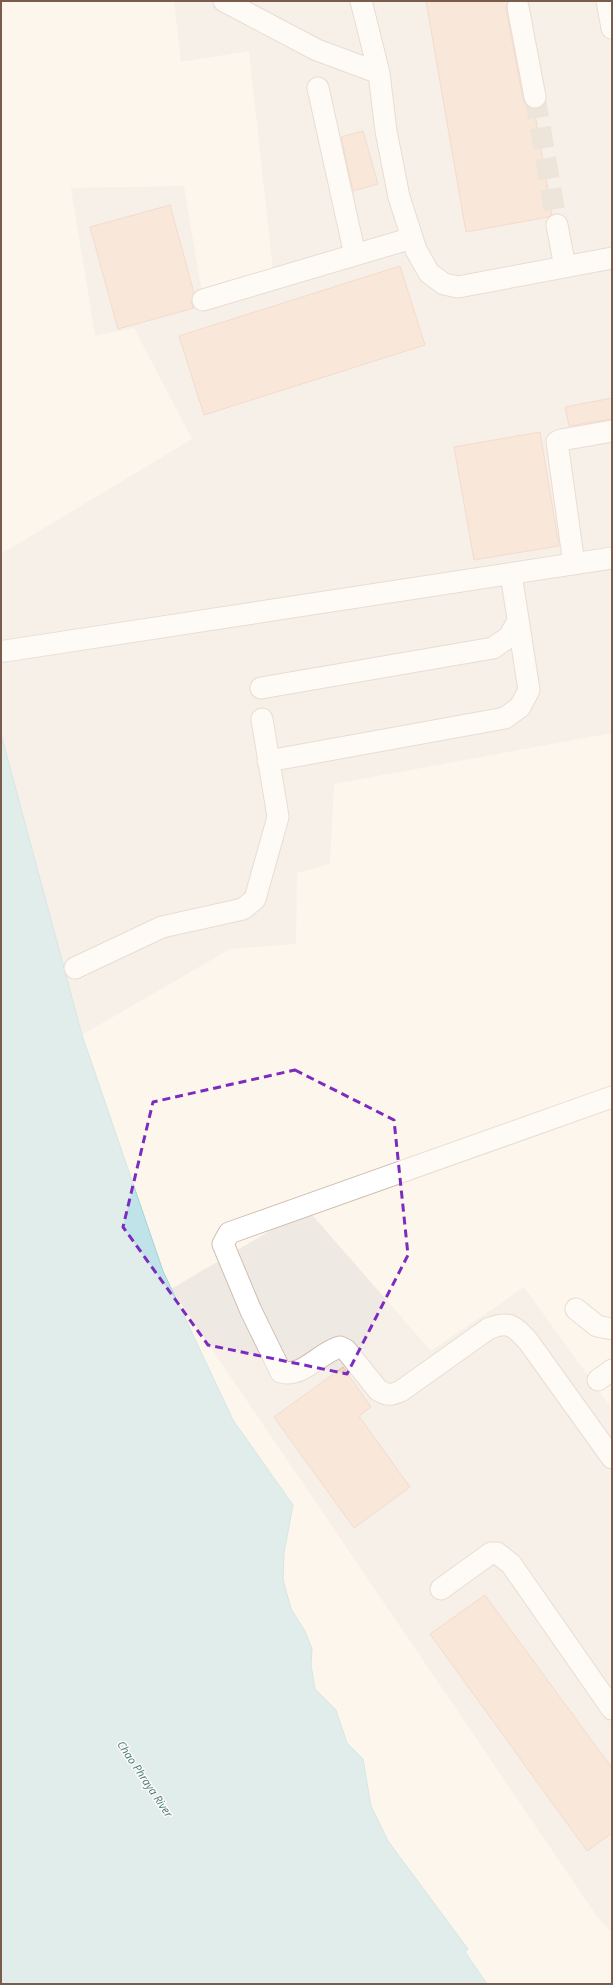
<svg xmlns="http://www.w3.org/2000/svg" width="613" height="1985" font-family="'Open Sans',sans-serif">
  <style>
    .industrial { fill: #efe9e4 }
    .water { fill: #bfe3e8; stroke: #a5d3da }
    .building { fill: #f3d5c3; stroke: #e6bba3 }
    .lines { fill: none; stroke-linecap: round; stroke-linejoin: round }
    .minor-tunnel { stroke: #dcd0c4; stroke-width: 21; stroke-dasharray: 21 10; stroke-linecap: butt }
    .minor-casing { stroke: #d1beb0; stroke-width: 23 }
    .minor { stroke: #fff; stroke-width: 21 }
    .marked { fill: none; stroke: #7b2cbf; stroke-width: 3; stroke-dasharray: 8 5; stroke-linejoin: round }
    .labels { text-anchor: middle; stroke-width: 3; stroke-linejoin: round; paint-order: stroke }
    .water-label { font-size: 11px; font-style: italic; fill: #437c86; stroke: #fffaf3 }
  </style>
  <rect width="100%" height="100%" fill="#fdf6ec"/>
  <!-- industrial -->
  <path class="industrial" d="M174 1H612V733L334 784 330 864 297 873 296 944 230 949 82 1035 1 734V554L192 439 134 328 95 336 71 188 184 186 202 293 273 271 249 51 181 62Z
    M307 1209 431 1351 524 1287 612 1409V1933L598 1918 171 1289Z"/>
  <!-- water -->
  <path class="water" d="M1 734 82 1035 163 1271 233 1420 293 1505 284 1553 283 1579 291 1609 305 1631 312 1649 311 1665 315 1689 336 1710 347 1743 363 1759 371 1806 388 1841 468 1949 465 1952 487 1984H1Z"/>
  <!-- building -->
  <path class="building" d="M426 1H508L506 9 523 99 526 105 534 109 552 214 548 217 466 232Z
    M363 131 378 184 353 191 341 137Z
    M170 205 194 293 191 303 194 308 118 329 90 227Z
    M400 266 425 345 204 415 179 336Z
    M612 398V419L569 426 565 407Z
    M540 432 559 546 474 560 454 447Z
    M343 1367 371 1407 359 1416 410 1487 354 1528 274 1417Z
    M485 1595 612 1768V1833L587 1851 430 1634Z"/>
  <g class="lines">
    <!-- minor-tunnel -->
    <path class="minor-tunnel" d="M535 97 557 225"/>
    <defs>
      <path id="minor" d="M224 1 317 50 379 73
        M361 1 379 73 386 131 399 197 416 250 429 273 444 284 458 287 612 258
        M607 1 612 28
        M518 7 535 97
        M318 88 355 255
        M557 225 565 267
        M203 300 412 238
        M574 564 557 442 561 440 612 431
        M5 651 612 558
        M261 688 493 648 509 637 518 621
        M268 761 505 718 520 707 529 690 511 574
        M75 968 162 927 243 909 255 899 278 817 262 719
        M612 1097 229 1233 223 1244 251 1311 281 1372C303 1378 320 1352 340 1347L346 1350 378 1390C387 1396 392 1395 401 1391L488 1329C509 1320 514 1326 528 1341L612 1458
        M576 1309 597 1326 612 1329
        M598 1380 612 1370
        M441 1589 491 1553H497L511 1564 612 1709"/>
    </defs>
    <!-- minor casing -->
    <use href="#minor" class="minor-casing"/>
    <!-- minor -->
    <use href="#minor" class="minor"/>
  </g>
  <!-- marked area -->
  <path d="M0 0H613V1985H0ZM295 1070 394 1120 408 1255 347 1374 208 1345 123 1227 153 1102Z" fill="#fdf6ec" fill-opacity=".55" fill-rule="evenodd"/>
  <path class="marked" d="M295 1070 394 1120 408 1255 347 1374 208 1345 123 1227 153 1102Z"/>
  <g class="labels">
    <!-- water labels -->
    <g class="water-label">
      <text transform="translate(145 1779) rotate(56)" y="4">Chao Phraya River</text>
    </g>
  </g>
  <!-- border -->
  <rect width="613" height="1985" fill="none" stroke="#7a5c4d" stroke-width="4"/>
</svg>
